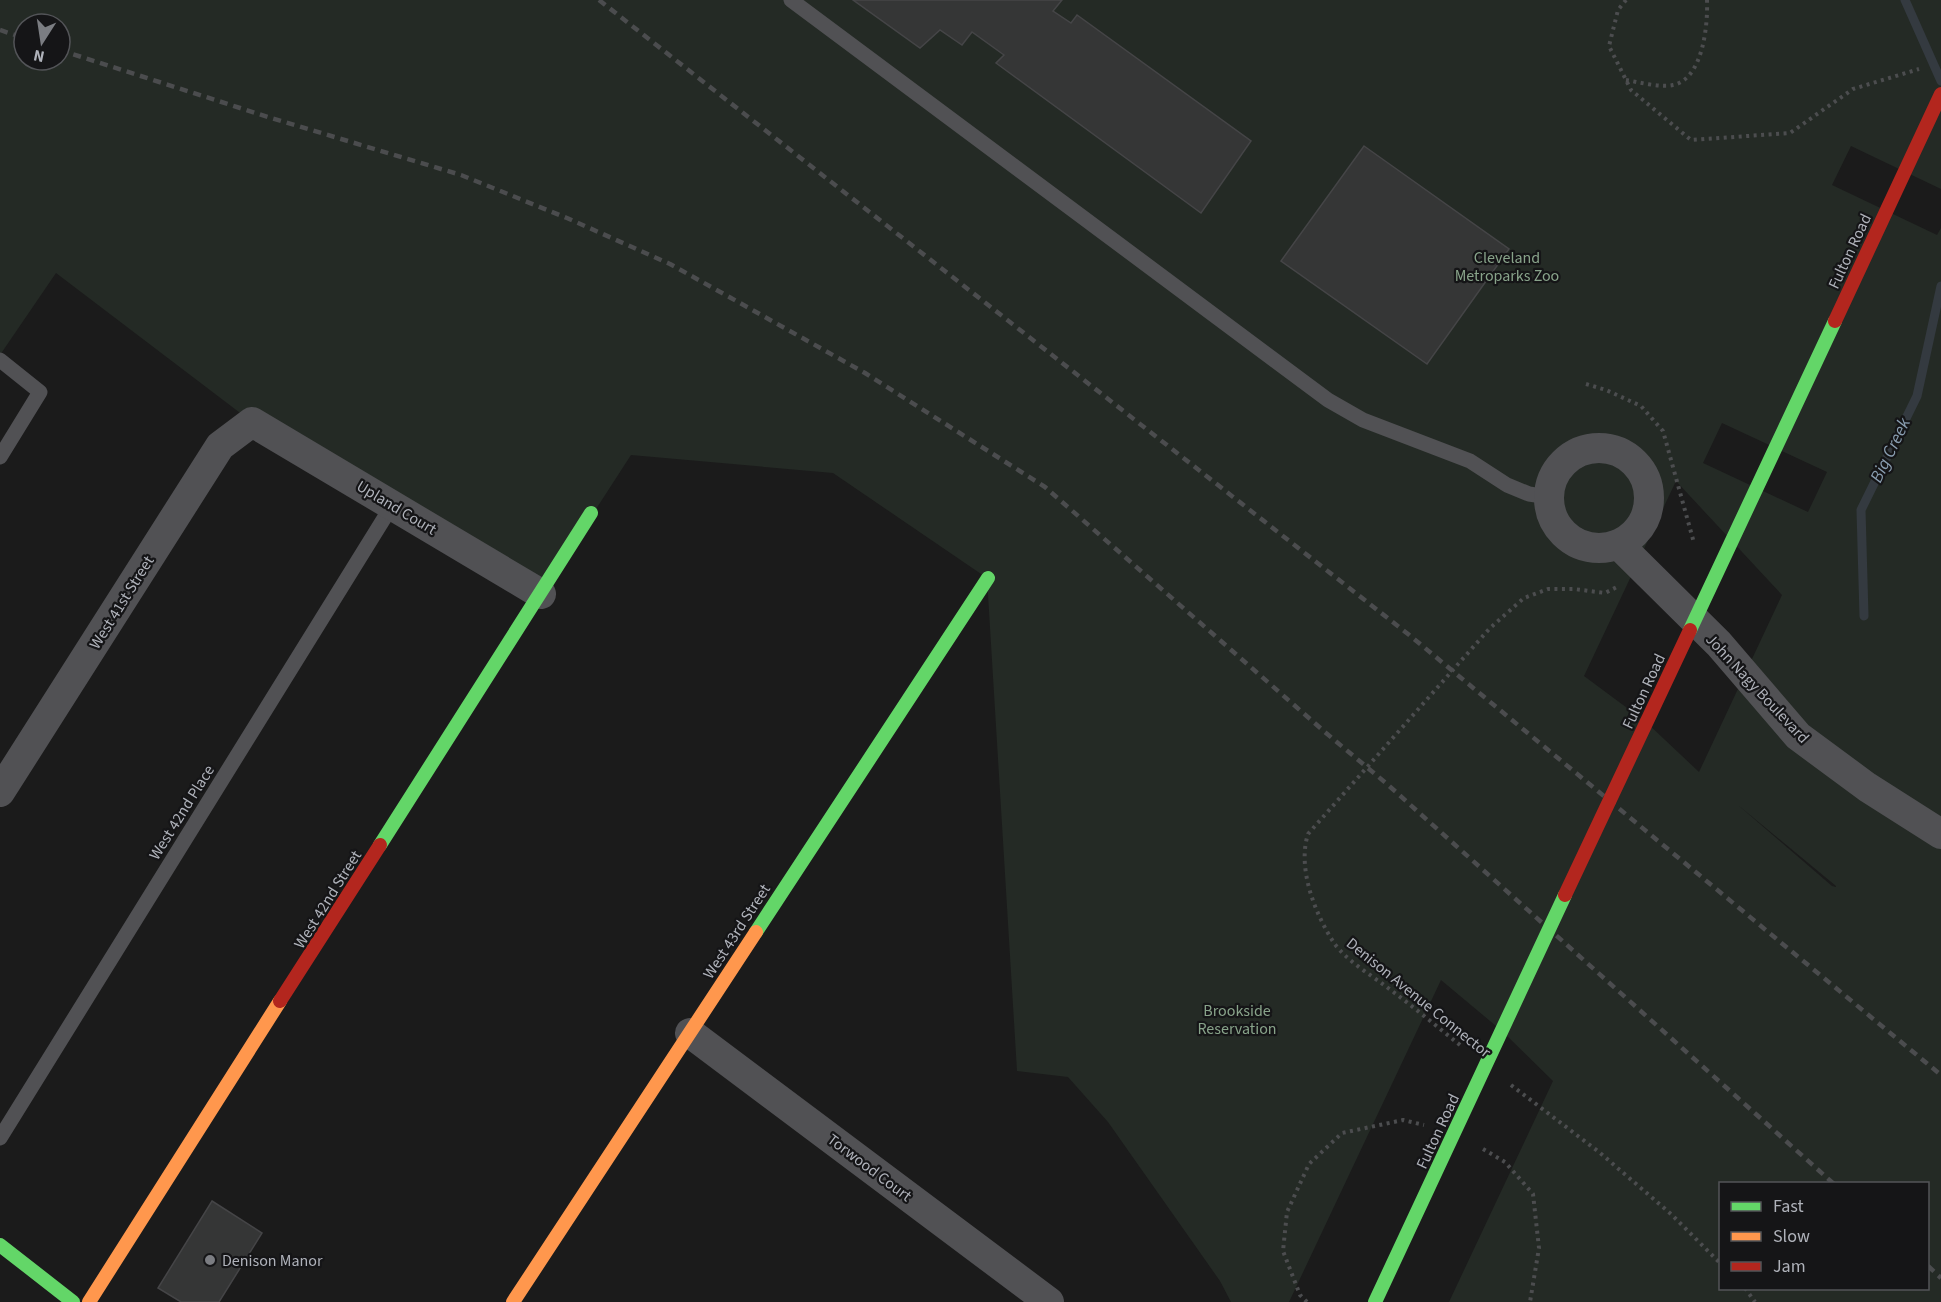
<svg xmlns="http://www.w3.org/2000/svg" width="1941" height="1302" font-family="'Source Sans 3',sans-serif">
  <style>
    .green { fill: #242a25; fill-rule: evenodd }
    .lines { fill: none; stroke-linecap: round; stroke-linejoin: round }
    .stream { stroke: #343a40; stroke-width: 9 }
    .building { fill: #353636; stroke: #454547; stroke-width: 1.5 }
    .path { stroke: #4c4d4f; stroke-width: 4; stroke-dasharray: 3 4.5; stroke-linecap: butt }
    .lane { stroke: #515154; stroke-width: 15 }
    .street { stroke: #515154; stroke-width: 30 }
    .fast { stroke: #63d668; stroke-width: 14 }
    .slow { stroke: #ff974d; stroke-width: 14 }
    .jam { stroke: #b3261e; stroke-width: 14 }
    .rail { stroke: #4b4c4e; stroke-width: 4.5; stroke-dasharray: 8 6; stroke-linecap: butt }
    .fast-bridge { stroke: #63d668; stroke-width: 14 }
    .jam-bridge { stroke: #b3261e; stroke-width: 14 }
    .poi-dot { fill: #7b7d82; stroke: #151517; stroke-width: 2 }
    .labels { text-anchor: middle; stroke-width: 4.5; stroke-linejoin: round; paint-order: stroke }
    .street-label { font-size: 16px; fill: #afb2ba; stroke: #151517 }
    .park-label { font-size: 16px; fill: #88a38a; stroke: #151517 }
    .poi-label { font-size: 16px; fill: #afb2ba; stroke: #151517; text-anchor: start }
    .water-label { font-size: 18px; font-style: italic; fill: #8a9eb1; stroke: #151517 }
  </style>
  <rect width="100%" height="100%" fill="#1b1b1b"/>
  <!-- green -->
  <path class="green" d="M0 0H1941V189L1851 146 1832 185 1937 235 1941 228V1302H1449L1553 1081 1502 1031 1441 980 1289 1302H1231L1220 1281 1108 1122 1068 1077 1017 1071 987 578 833 473 631 455 541 594 252 422 56 273 0 355ZM24 24H60V60H24ZM1722 423 1827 472 1808 512 1703 463ZM1676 481 1782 595 1699 772 1646 722 1584 676ZM1738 805 1836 886V887L1832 886ZM1720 1184H1928V1288H1720Z"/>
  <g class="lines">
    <!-- stream -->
    <path class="stream" d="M1905 0 1941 81
      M1864 616 1861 510 1917 396 1941 286"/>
  </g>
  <!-- building -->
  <path class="building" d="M853 0H1062L1053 11 1071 23 1077 15 1251 141 1201 213 996 63 1004 55 972 32 962 45 940 30 920 48Z
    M1364 146 1509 249 1427 364 1281 261Z
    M212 1201 262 1233 219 1302H181L158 1288Z"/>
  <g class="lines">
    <!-- path -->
    <path class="path" d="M1626 0 1618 10 1609 46 1631 90 1691 140 1790 133 1853 89 1919 69
      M1626 80C1638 82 1661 88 1673 85 1703 79 1708 25 1707 0
      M1586 384 1606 390 1641 406 1663 431 1694 543
      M1460 1045C1435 1025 1410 1004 1384 985 1368 973 1346 960 1334 943 1315 914 1297 868 1308 834L1490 628 1524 598 1548 589H1574L1605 593 1617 587
      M1511 1085 1599 1152 1671 1214 1720 1263
      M1483 1149 1505 1162 1533 1194 1539 1248 1530 1302
      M1745 1288 1755 1302
      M1307 1302 1300 1295 1283 1251 1287 1212 1309 1164 1342 1133 1403 1120 1424 1125"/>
    <!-- lane -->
    <path class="lane" d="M791 0 1328 400 1363 420 1470 461 1507 485 1529 494 1549 497
      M0 360 40 392 0 457
      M0 1138 393 504"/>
    <!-- street -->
    <path class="street" d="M1549 498a50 50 0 1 1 100 0a50 50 0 1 1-100 0Z
      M1618 544 1719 644 1798 736 1867 787 1941 834
      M0 792 220 446 252 422 541 594
      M690 1033 1049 1302"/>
    <!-- fast -->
    <path class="fast" d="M380 845 591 513
      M756 932 988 578
      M0 1245 73 1302"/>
    <!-- slow -->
    <path class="slow" d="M89 1302 280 1001
      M513 1302 756 932"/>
    <!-- jam -->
    <path class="jam" d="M280 1001 380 845"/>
    <!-- rail -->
    <path class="rail" d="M599 0 1408 634 1941 1075
      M0 30 24 38
      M60 50 268 117 461 175 567 218 670 264 731 298 865 373 1045 487 1326 733 1387 784 1834 1184
      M1928 1266 1941 1278"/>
    <!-- fast-bridge -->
    <path class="fast-bridge" d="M1690 630 1835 321
      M1375 1302 1565 895"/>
    <!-- jam-bridge -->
    <path class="jam-bridge" d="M1835 321 1941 94
      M1565 895 1690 630"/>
  </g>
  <!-- markers -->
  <circle class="poi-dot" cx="210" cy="1260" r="6"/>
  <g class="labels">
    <!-- street labels -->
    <g class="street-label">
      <text transform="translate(1849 251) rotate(-65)" y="6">Fulton Road</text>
      <text transform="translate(397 507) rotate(31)" y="6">Upland Court</text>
      <text transform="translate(121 602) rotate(-58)" y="6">West 41st Street</text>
      <text transform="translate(1758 688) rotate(47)" y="6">John Nagy Boulevard</text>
      <text transform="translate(1643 691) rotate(-65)" y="6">Fulton Road</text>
      <text transform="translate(181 812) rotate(-58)" y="6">West 42nd Place</text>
      <text transform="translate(327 899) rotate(-58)" y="6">West 42nd Street</text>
      <text transform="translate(736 931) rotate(-57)" y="6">West 43rd Street</text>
      <text transform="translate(1419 997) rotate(39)" y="6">Denison Avenue Connector</text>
      <text transform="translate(1437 1131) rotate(-65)" y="6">Fulton Road</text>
      <text transform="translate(870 1167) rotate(37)" y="6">Torwood Court</text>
    </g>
    <!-- park labels -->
    <g class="park-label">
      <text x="1507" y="263">Cleveland<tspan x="1507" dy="18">Metroparks Zoo</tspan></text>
      <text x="1237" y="1016">Brookside<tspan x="1237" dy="18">Reservation</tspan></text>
    </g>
    <!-- poi labels -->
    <g class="poi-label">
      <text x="222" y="1266">Denison Manor</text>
    </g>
    <!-- water labels -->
    <g class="water-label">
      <text transform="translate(1890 450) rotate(-64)" y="6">Big Creek</text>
    </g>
  </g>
  <!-- legend -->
  <rect x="1719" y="1182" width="210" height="108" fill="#151517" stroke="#535458" stroke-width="1.5"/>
  <rect x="1731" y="1202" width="30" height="9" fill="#63d668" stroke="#535458" stroke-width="1.5"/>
  <text x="1773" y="1212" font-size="18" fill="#afb2ba">Fast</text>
  <rect x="1731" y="1232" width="30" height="9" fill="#ff974d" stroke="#535458" stroke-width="1.5"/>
  <text x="1773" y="1242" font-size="18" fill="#afb2ba">Slow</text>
  <rect x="1731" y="1262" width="30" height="9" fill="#b3261e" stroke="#535458" stroke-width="1.5"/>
  <text x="1773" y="1272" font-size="18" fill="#afb2ba">Jam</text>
  <!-- north arrow -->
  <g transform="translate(42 42) rotate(192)"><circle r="28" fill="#151517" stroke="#535458" stroke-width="1.5"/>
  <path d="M0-4.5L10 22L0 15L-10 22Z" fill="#7b7d82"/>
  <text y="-9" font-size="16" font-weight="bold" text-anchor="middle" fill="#afb2ba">N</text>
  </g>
</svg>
